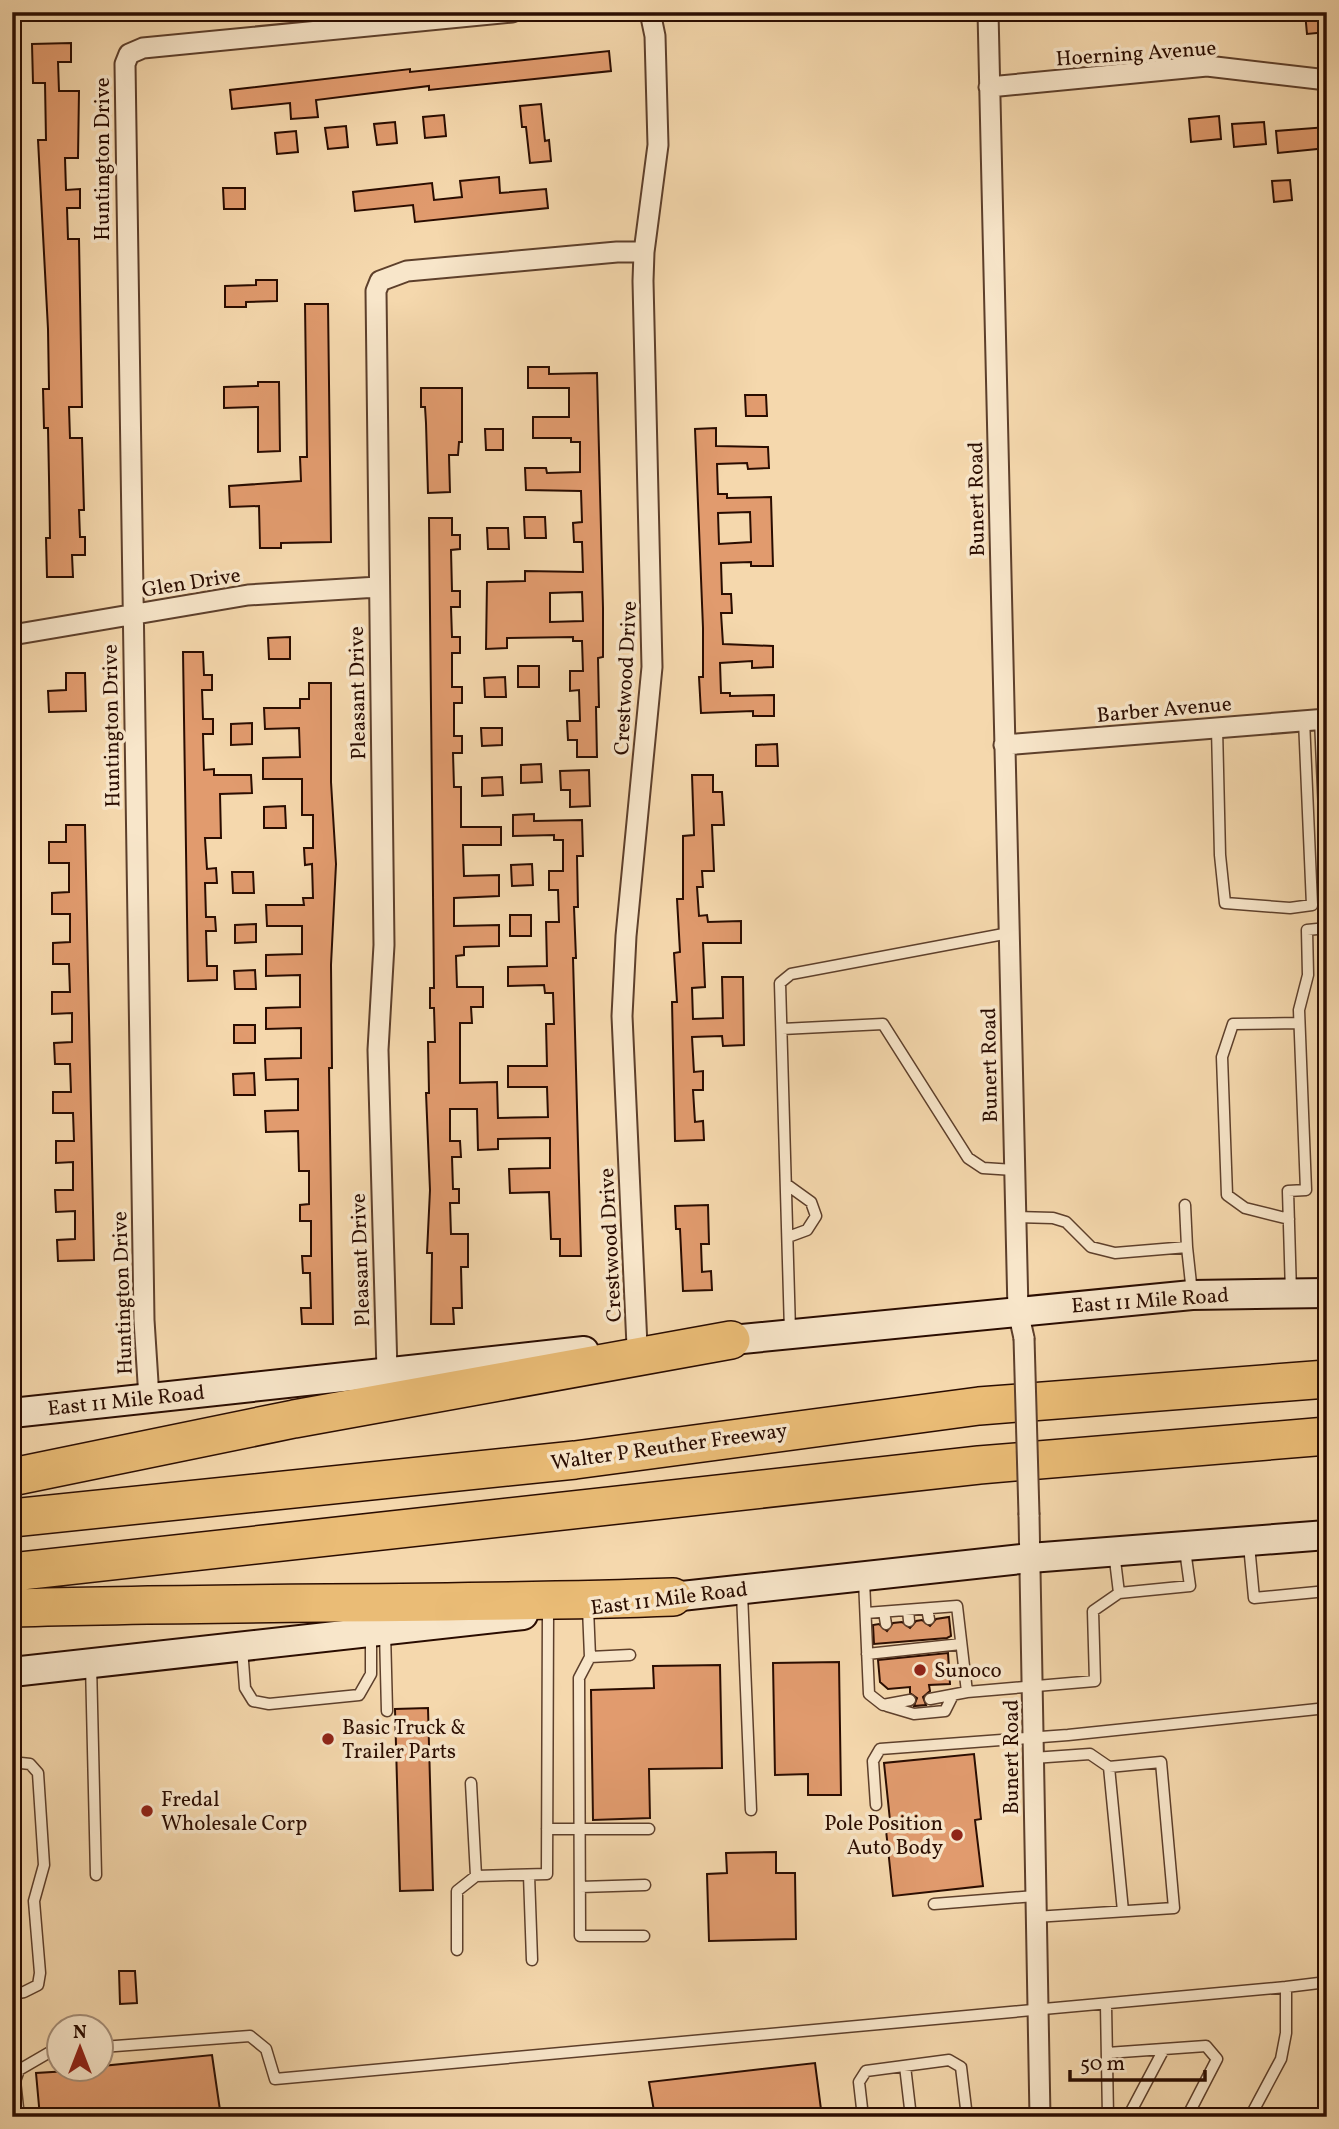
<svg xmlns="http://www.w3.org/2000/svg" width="1339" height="2129" font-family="Vollkorn,serif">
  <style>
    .building { fill: #e19b6e; stroke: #2a0c00; stroke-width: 2; fill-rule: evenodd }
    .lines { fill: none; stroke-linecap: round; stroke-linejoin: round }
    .lane-casing { stroke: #5d3f2b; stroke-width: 13 }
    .street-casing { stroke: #5d3f2b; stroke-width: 23 }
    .secondary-casing { stroke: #2a0c00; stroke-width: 32 }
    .highway-casing { stroke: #2a0c00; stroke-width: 40 }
    .lane { stroke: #f8e6ca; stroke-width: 10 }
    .street { stroke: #f8e6ca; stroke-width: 19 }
    .secondary { stroke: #f8e6ca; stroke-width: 28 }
    .highway { stroke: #eabc76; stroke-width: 37 }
    .street-bridge-casing { stroke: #5d3f2b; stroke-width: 23; stroke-linecap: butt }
    .street-bridge { stroke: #f8e6ca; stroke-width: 19 }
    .poi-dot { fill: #8f2418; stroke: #f8e6ca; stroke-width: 2.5 }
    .labels { text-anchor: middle; stroke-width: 7; stroke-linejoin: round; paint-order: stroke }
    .street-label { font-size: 21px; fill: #2a0c00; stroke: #f8e6ca }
    .poi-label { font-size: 21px; fill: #2a0c00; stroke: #f8e6ca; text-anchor: start }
  </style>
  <rect width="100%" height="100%" fill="#f5d8ad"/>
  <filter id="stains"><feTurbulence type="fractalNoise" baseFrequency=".00286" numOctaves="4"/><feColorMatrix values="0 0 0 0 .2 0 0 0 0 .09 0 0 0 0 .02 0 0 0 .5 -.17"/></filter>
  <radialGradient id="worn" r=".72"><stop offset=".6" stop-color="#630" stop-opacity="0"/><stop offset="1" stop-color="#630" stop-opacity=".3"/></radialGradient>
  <!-- building -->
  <path class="building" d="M1305 12H1327V32L1307 34Z
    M71 43V62H58L59 91H79L78 158H65L66 190 80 189V208H67L68 239H79L82 407H69L70 438H82L84 510H79L80 537H85V555H72L73 577H47L46 538H50L49 478 48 428H44L43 389H49L48 329 38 140H46L45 83H33L32 44Z
    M609 51 611 71 429 90V86L316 100 318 117 291 119 290 103 232 109 230 90 410 69V72Z
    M541 104 545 141 549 140 551 161 530 163 526 127H522L520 106Z
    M444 115 446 136 425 138 423 117Z
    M1219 116 1221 139 1191 142 1189 119Z
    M395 122 397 143 377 145 374 124Z
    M1264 122 1266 144 1234 147 1232 124Z
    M346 126 348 147 328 149 325 128Z
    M1327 127V148L1278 153 1276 131Z
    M296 131 298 152 277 154 275 133Z
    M499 177 500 193 546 189 548 208 415 222 413 205 355 211 353 192 432 183 434 200 462 197 460 181Z
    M1290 180 1292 200 1274 202 1272 181Z
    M223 188H245V209H224Z
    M256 280H277V301L246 302V307H225V286L256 285Z
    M305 304H328L331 542 281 543V548H260L259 506 230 507 229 486 301 481 300 457H307Z
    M528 367H549V374L597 373 603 608V657L598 658 599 707H596L597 757H577V740H568L567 721H580L579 690 570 691V671H583L582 641H573V637L507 638V648L486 649 487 582 525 581V571L583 572 582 542H574L573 523 582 522 581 491 526 490 525 468H546L547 473 580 472V442H571V438H533V417H569V388H528ZM582 592 583 621 550 622V593Z
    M258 382H279L280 451 258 452V407L224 408V387L258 386Z
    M421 388H462V442H459L458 455H449L450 492 428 493 426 423 425 407H421Z
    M745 395H766L767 416H746Z
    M716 428V446L768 447 769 468 748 469 747 463 717 464 718 494H727V498L771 497 773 566H751V562L721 563 722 594H731L732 613H721L723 644 773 646V667L752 668V661L720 663 721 693H730V696L774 695V716H753V711L701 713 699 677H703V628L695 429ZM750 512 751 542 719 544 718 513Z
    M485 429H503V450H486Z
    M524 517H545L546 538H525Z
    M429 518H452V535H460V549L451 550 452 591H460V607H451L452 637H460V653H452V687H462V703H454V736H462V753H453L454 787H461V827H501V845H463L464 876 499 875V896L454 898V926L499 925V946L464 947V955L456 956 457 987H483V1007H471L472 1023H460V1083L497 1082 498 1118 548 1117 547 1087H508V1066H547L546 1024H554L553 993H545L544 985 508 986V967L547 966 546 922H559L558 890H549V871H563V840H554V835L513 836V815L534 814V821L582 820 583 856H577L578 907H574L576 958H573L581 1256H560V1239H551L549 1192 510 1193 509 1169 550 1168V1138L498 1139V1149L478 1150 477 1109H450V1141H460L461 1157H452L453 1189H459V1203H450L451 1234H468V1267H461L462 1308H453L454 1324H431L432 1253H427L430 1190 426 1093H429L428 1042H435L434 1008H430V988H434Z
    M487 528H508L509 549H488Z
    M290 637V659H269L268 638Z
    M183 652H203L204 675H212V690H202L203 719H213V734H203L204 770 214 769V775H251L252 793 220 794 221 838H205L207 869 216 868 217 883H205L206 917H215L216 931H206L207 966H217V980L188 981Z
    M518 666H539V687H518Z
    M66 673H85L86 711 49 712 48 691 66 690Z
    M505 677 506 697H485L484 678Z
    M309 683H331V782L336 864 331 965 332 1068H329L333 1324H302L301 1308H311L310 1273H303L302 1256H311V1221H300V1205L309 1204V1171H299L298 1131 266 1132 265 1111 298 1110V1079L266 1080 265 1059 301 1058V1028L266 1029V1008L300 1007V975L266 976V955L302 954V926H267L266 905H304L303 898H313L312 864 305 865 304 848H313V815H302V779H263V758L300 757 299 728 265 729 264 708H300V699H309Z
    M252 723V744L231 745V724Z
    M481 728H502V745L482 746Z
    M777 744 778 766H756V745Z
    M541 764 542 782 521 783V765Z
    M589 770 590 806 570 807V790H561L560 771Z
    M692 775H713V792H722L724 825H712L714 871H702L703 887H697L699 916 707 915 708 922 741 921V943H703L705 987 692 988 693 1019 723 1018 722 977H743L744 1045 723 1046 722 1036 692 1037 694 1072 703 1071V1090H693L695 1122 703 1121 704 1140 675 1141 672 1002H677L674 953 680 952 677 899H683V836L694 835Z
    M502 777 503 795 482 796V778Z
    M285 806 286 828H264V807Z
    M66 825H85L94 1260 58 1261 57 1240 75 1239V1211L56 1212 55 1190H73V1162L56 1163V1141H74L73 1113H53V1092H71L70 1064H55L54 1043 72 1042V1013L52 1014V992H70L69 964H53V943L70 942V914H52V893L69 892V863H49V842H66Z
    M532 864 533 885 512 886 511 865Z
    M232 872H253L254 893H233Z
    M510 915H531V936H510Z
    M256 924V942L235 943V925Z
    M255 970 256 989H235L234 971Z
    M234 1025H255V1043H234Z
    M254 1073 255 1095H234L233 1074Z
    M708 1205 709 1244H701L702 1272 711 1271 712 1290 683 1291 680 1229H676L675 1206Z
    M949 1617 951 1636 947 1638 874 1644 873 1625 879 1624 887 1631 893 1623 902 1622 910 1628 916 1621 922 1620 930 1626 936 1619Z
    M948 1653 950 1684 929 1685 930 1691 923 1697 926 1705 914 1706 917 1698 910 1693V1687L888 1689 880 1682 878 1660Z
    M839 1662 841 1795H808V1774L775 1775 773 1663Z
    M720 1665 722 1768 649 1769 650 1818 593 1820 591 1690 654 1688 653 1666Z
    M428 1708 433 1890 400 1891 395 1709Z
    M974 1754 981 1819 975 1820 983 1886 893 1896 886 1830H891L884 1763Z
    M776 1852V1873H795L796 1939 709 1941 707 1874 727 1873 726 1853Z
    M119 1971H135L137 2003 120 2004Z
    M212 2055 221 2117H40L36 2073 102 2069V2066Z
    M815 2063 822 2117H655L649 2082Z"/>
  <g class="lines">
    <defs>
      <path id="lane" d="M1320 719 1327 883
        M1217 728 1220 855 1225 903 1290 908 1312 905 1304 720
        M782 1029 883 1024 968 1158 983 1168 1014 1170
        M786 1184 811 1202 816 1216 807 1230 788 1237
        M1185 1205 1187 1247
        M1015 1217 1053 1218 1066 1222 1091 1247 1115 1253 1187 1247 1192 1293
        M1289 1219 1245 1208 1227 1195 1222 1057 1233 1024 1299 1023
        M1291 1293 1288 1191 1306 1190 1299 1010 1308 975 1307 930 1327 928
        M790 1331 780 983 791 974 1009 933
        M1249 1545 1254 1598 1327 1591
        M1114 1552 1119 1593 1190 1586 1185 1550
        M864 1580 869 1694 883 1705 910 1700
        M742 1593 751 1810
        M588 1608 590 1657 579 1678 580 1936H644
        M927 1609 929 1619
        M908 1610 909 1621
        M884 1612 886 1624
        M866 1613 957 1606 967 1692
        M385 1632 387 1711
        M242 1648 245 1688 253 1701 269 1704 359 1695 371 1674V1634
        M867 1654 961 1644
        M590 1657 630 1655
        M91 1664 96 1875
        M930 1699 967 1692 1095 1681 1093 1611 1119 1593
        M887 1706 914 1714 945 1711 953 1695
        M1033 1758 1090 1754 1109 1767 1161 1762 1174 1908 1035 1917
        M12 1762 30 1764 38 1773 44 1865 34 1901 40 1973 38 1985 24 1992 12 1994
        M1109 1767 1123 1911
        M471 1783 476 1876 547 1874 548 1612
        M876 1805 873 1761 880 1749 1068 1735 1327 1708
        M547 1829H649
        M529 1875 532 1960
        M580 1887 645 1885
        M934 1904 1035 1896
        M457 1950V1891L476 1876
        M1286 1987 1327 1982
        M1106 2005 1108 2117
        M102 2047 250 2036 266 2049 275 2079 1286 1987V2033L1281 2059 1250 2117
        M1107 2053 1206 2046 1217 2059 1187 2117
        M905 2066 911 2117
        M19 2117 15 2081 19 2070 50 2052 60 2051
        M863 2117 859 2082 866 2071 949 2060 961 2067 967 2117
        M1128 2117 1164 2049"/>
      <path id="street" d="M988 12 1018 1311 1024 1338
        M989 87 1207 66 1327 80
        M12 635 248 595 378 587
        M1004 745 1327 719
        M637 1346 622 1016 626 936 652 667 643 281 644 252 658 145 655 36 650 12
        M387 1371 378 1050 384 945 376 291 380 281 407 271 617 252H644
        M149 1398 144 1320 125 64 129 54 143 48 512 12
        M1029 1515 1040 2117"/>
      <path id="secondary" d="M711 1342 1192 1295 1327 1293
        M12 1413 584 1351
        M654 1599 1030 1558 1327 1535
        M12 1672 523 1615"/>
      <path id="highway" d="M12 1477 294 1419 731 1340
        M12 1518 575 1460 979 1406 1327 1379
        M12 1572 979 1465 1327 1436
        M12 1608C233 1601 453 1605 673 1597"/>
    </defs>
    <!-- lane casing -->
    <use href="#lane" class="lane-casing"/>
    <!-- street casing -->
    <use href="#street" class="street-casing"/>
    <!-- secondary casing -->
    <use href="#secondary" class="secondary-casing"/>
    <!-- highway casing -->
    <use href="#highway" class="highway-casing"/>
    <!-- lane -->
    <use href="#lane" class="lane"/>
    <!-- street -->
    <use href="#street" class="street"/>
    <!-- secondary -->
    <use href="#secondary" class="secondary"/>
    <!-- highway -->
    <use href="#highway" class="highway"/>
    <defs>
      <path id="street-bridge" d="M1024 1338 1029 1515"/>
    </defs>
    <!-- street-bridge casing -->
    <use href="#street-bridge" class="street-bridge-casing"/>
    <!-- street-bridge -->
    <use href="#street-bridge" class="street-bridge"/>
  </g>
  <!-- markers -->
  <g class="poi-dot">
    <circle cx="920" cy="1670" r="7"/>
    <circle cx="328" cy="1739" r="7"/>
    <circle cx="147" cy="1811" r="7"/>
    <circle cx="957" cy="1835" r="7"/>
  </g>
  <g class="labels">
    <!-- street labels -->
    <g class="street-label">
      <text transform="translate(1136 53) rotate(-4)" y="7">Hoerning Avenue</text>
      <text transform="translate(102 159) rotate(-90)" y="7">Huntington Drive</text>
      <text transform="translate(976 499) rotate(-91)" y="7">Bunert Road</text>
      <text transform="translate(191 582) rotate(-9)" y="7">Glen Drive</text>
      <text transform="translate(625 678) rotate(-87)" y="7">Crestwood Drive</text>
      <text transform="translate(357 693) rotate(-91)" y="7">Pleasant Drive</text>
      <text transform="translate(1164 709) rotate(-5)" y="7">Barber Avenue</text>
      <text transform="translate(111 726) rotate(-91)" y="7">Huntington Drive</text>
      <text transform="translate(989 1065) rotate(-91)" y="7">Bunert Road</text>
      <text transform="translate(610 1245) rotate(-93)" y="7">Crestwood Drive</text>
      <text transform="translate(360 1260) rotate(-92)" y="7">Pleasant Drive</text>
      <text transform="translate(122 1293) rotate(-92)" y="7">Huntington Drive</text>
      <text transform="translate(1150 1300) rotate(-4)" y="7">East 11 Mile Road</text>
      <text transform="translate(126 1400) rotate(-6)" y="7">East 11 Mile Road</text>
      <text transform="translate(669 1446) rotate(-8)" y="7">Walter P Reuther Freeway</text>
      <text transform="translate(669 1598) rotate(-7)" y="7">East 11 Mile Road</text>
      <text transform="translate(1011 1757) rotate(-90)" y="7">Bunert Road</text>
    </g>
    <!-- poi labels -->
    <g class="poi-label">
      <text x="934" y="1677">Sunoco</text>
      <text x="342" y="1734">Basic Truck &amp;<tspan x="342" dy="24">Trailer Parts</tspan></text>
      <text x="161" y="1806">Fredal<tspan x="161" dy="24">Wholesale Corp</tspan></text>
      <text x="943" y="1830" text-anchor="end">Pole Position<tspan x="943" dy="24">Auto Body</tspan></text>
    </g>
  </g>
  <!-- margin -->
  <rect width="1339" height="2129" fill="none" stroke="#f5d8ad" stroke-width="42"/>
  <rect x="14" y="14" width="1311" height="2101" fill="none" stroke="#2a0c00" stroke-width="3.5"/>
  <rect x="21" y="21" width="1297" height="2087" fill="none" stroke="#2a0c00" stroke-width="2"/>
  <!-- north arrow -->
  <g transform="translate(80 2048)"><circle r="33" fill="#f8e6ca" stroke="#a68f79" stroke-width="2"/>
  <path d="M0-5L12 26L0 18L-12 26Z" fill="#8f2418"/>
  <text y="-10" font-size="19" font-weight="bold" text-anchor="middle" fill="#2a0c00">N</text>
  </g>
  <!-- scale -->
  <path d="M1070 2070v10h135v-10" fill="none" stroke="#2a0c00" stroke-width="3.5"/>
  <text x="1080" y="2070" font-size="21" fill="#2a0c00" stroke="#f8e6ca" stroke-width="5" paint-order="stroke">50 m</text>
  <rect width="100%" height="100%" filter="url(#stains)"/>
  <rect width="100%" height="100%" fill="url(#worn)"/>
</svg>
